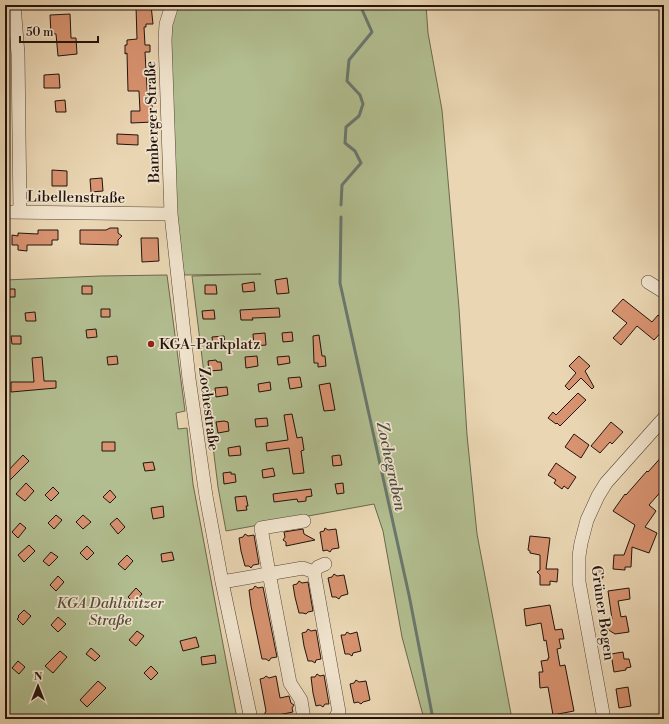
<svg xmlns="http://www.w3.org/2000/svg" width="669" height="724" font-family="'Libre Bodoni',serif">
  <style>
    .green { fill: #b2be90; stroke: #6a684e }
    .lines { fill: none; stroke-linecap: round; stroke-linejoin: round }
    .stream { stroke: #69776d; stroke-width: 3 }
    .building { fill: #d89370; stroke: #22130c }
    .minor-casing { stroke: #544436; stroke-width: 14 }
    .minor { stroke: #f1e4ce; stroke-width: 13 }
    .poi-dot { fill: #8f2418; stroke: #f1e4ce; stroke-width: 1.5 }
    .labels { text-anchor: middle; stroke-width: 3.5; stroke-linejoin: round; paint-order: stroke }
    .street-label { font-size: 15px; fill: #22130c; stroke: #f1e4ce }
    .poi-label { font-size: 15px; fill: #22130c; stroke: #f1e4ce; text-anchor: start }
    .park-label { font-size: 15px; font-style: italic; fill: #544f3a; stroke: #f1e4ce }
    .water-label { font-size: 16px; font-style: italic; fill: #4b4d44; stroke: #f1e4ce }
  </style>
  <rect width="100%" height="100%" fill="#ead6b3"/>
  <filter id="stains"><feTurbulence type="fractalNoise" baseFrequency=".005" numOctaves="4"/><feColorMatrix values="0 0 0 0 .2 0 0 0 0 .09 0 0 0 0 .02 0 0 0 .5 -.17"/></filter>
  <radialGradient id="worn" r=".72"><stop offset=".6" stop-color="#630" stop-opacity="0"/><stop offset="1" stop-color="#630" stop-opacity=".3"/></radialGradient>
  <!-- green -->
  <path class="green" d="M178 5H426L428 33 442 110 459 308 467 435 477 534 512 719H424L402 637 383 531 374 504 226 531 218 487 192 276 261 274 184 275 176 217 169 24Z
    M167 275 185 411 176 413 178 429 187 428 193 484 237 719H5V280L100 276Z"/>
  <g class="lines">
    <!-- stream -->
    <path class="stream" d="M341 205 342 185 361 163 355 151 345 143 346 127 359 116 363 104 360 95 347 81 349 60 372 32 360 5
      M341 217 340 283 409 595 433 719"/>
  </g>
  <!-- building -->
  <path class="building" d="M151 5 153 24H146V27H144L145 45H150V52H145L146 70 148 104 152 103 153 122 131 123V111H140L139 91H128L127 53 125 54V45H127V40L137 39 136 6Z
    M70 14 71 38H76L77 54 58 56 56 34H51L50 15Z
    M59 74 60 88H44V75Z
    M65 100 66 112H56L55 101Z
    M117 134 138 135V145L117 144Z
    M52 170 67 171V186H52Z
    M102 178 103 191 91 192 90 179Z
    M110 228H118V233L122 236 118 240V245L80 244V230H106Z
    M38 230H58V240H52V245H27V251L18 250V245H12V235L18 236V233L38 234Z
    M141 238H158L159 261 142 262Z
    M287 278 289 293 277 294 275 280Z
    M254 282 255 291 243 292 242 284Z
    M205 285H216L217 294H205Z
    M82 286H92V294H82Z
    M6 289H15V297H6Z
    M623 299 652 322 658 315 664 320V329L654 340 637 326 621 345 613 338 627 323 612 311Z
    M279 308 280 317 252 318 253 320H241L240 310Z
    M101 309H110V317H101Z
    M214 310 215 319H203L202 311Z
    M35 312 36 321H26L25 313Z
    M96 329 97 337 87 338 86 330Z
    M292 332 293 341 283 342 282 333Z
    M265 333 266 345 254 346 253 334Z
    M319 335 322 356H325L326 366 318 367V363H314L313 336Z
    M11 336H21V344H12Z
    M224 336 225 344 213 345 212 337Z
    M117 356 118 364 108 365 107 357Z
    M257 356 258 366 246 368 245 357Z
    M289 356 290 363 278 365 277 357Z
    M579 356 590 366 585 371 594 387 592 389 581 378 569 390 565 386 576 373 569 366Z
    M42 357 44 381H56V388L11 392V382H34L32 358Z
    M216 360 217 362H221L222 370 209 371 208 361Z
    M300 377 302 387 290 389 288 378Z
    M270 382 271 390 259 392 258 384Z
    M330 383 335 410 324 411 319 385Z
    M227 387 228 395 216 397 215 388Z
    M578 393 586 400 560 426 557 423 556 424 548 418 553 412 556 415Z
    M292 414 297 438 302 437 304 450 301 451 304 473 293 474 289 448 267 451 266 443 288 440 284 415Z
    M267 418 268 426 256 427 255 419Z
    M224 421 228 422 229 431 218 433 216 422Z
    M611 422 623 432 612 444 610 442 600 453 591 446Z
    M574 434 589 445 581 458 565 447Z
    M102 442H115V451H102Z
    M240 446 241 455 229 456 228 448Z
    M664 454V488L649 505 656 511 645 527 657 533 649 553 632 547 631 567H625V570L613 569 614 555H624L635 525 613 511 625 494 626 495 647 471 648 472Z
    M23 455 29 461 10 480 5 474Z
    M340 455 342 465 333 466 332 456Z
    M153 462 155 470 145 471 143 463Z
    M556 463 576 477 568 489 564 486 562 489 554 483 556 480 548 475Z
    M273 468 275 476 263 478 262 470Z
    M231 472V474H235L236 482 224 484 223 473Z
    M26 483 34 491 25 501 16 494Z
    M343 483 344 493 337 494 335 484Z
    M53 487 59 493 51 501 45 495Z
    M311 489 312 496 306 497V501L298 502 297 499 274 502 273 494Z
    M110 490 116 497 110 503 103 497Z
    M246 496 248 506H246L247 510 237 511 235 497Z
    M163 506 164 517 153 519 151 508Z
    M56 515 62 520 54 529 48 523Z
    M83 515 91 522 83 529 76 522Z
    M117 518 125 527 118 534 110 524Z
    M20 523 26 528 18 538 12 532Z
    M325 528 328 530 336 529 339 548 332 549 330 552 327 550 323 551 320 532 324 531Z
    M303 529 304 534 315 540 286 546V542L283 540 285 537 284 532Z
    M245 534 248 536 254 535 259 564 253 565 251 568 249 566H245L241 551 239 538 243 537Z
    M530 536 550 538 546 569H558L557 582 550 581V585H540V575L537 572 540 570V555L530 553V551L528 550Z
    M29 545 35 551 24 562 18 555Z
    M87 546 94 553 87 560 80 553Z
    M51 552 58 557 49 566 43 561Z
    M172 552 174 560 162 562 161 554Z
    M127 555 133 561 125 570 118 564Z
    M594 569H603V578H594Z
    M334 574 337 576 344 575 348 594 341 596 339 599 336 597H332L328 578 332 577Z
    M58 576 64 582 56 591 50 585Z
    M299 581 302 583 308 582 313 611 308 612 306 614 303 613H299L295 597 293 585 297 584Z
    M255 586 258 588 263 587 277 657 271 658 269 661 266 659H262L251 606 249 590 253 589Z
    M136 588 142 594 134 603 128 597Z
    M629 588 630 599 618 601 621 617 626 616 629 632 615 634 607 629 610 625 609 619H612L608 591Z
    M550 605 555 630 562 629 564 639H559L561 648 557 649 560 666 565 665 574 711 553 715 548 687 540 688 539 672H543L541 661 548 660V658H549L546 640 544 641 541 623 526 626 524 609Z
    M24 610 31 616 23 625 17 619 19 617 18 616Z
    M58 617 66 624 58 632 51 625Z
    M308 629 311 631 316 630 321 659 316 660 315 663 312 661H308L304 646 302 633 306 632Z
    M137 631 144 636 136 646 129 640Z
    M347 632 350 634 357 632 361 651 353 653 352 656 349 654H345L341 635H345Z
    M196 637 199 647 183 651 180 641Z
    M91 648 100 656 95 661 86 654Z
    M60 651 67 657 53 673 45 666Z
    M623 652 624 659H629L631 667 626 668V670L614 672 611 654Z
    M215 655 216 663 202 665 201 657Z
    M18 661 25 667 19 674 12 668Z
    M151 666 158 673 151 680 144 673Z
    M317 674 320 676 324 675 329 704H325L323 707 320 705 316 706 313 693 311 677H315Z
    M266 676 269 678 276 676 280 698 289 696 291 703 294 705 292 708 293 712 273 716 270 719 264 715 266 711 260 679 264 678Z
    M356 680 359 682 366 681 370 700 363 702 361 704 358 702 354 703 350 684 354 683Z
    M98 681 106 688 87 707 80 700Z
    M628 687 631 706 619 708 616 689Z"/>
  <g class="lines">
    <defs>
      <path id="minor" d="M14 5 18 54 20 212
        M172 5 166 24 165 40 171 214 189 379 206 496 222 582 251 719
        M5 212 171 214
        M648 282 664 292
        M304 521 261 528 269 573 290 683 301 700 304 719
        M314 572 339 712 334 719
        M222 582 303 568 314 572 318 567 325 564
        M604 719 579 582V556L581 543 587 520 598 496 606 483 664 418"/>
    </defs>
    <!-- minor casing -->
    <use href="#minor" class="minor-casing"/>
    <!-- minor -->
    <use href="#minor" class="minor"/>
  </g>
  <!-- markers -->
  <circle class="poi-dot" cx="151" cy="344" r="4"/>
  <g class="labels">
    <!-- street labels -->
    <g class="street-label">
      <text transform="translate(152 122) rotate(-92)" y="5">Bamberger Straße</text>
      <text transform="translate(76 197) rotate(1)" y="5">Libellenstraße</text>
      <text transform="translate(209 409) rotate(83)" y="5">Zochestraße</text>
      <text transform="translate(603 613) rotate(82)" y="5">Grüner Bogen</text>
    </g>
    <!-- poi labels -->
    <g class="poi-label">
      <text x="159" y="349">KGA-Parkplatz</text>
    </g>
    <!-- park labels -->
    <g class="park-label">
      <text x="110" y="608">KGA Dahlwitzer<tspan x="110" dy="17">Straße</tspan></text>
    </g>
    <!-- water labels -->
    <g class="water-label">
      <text transform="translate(392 466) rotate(78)" y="6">Zochegraben</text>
    </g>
  </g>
  <!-- margin -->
  <rect width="669" height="724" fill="none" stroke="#ead6b3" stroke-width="20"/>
  <rect x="6" y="6" width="657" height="712" fill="none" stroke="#22130c" stroke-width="2"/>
  <rect x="10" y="10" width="649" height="704" fill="none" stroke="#22130c"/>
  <!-- north arrow -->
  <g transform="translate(38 686)" stroke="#f1e4ce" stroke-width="3" paint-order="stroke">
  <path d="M0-3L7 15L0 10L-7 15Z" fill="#22130c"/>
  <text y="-6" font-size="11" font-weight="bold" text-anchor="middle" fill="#22130c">N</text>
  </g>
  <!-- scale -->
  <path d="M20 36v6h78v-6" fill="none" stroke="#22130c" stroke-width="2"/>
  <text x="26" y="36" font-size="12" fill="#22130c" stroke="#f1e4ce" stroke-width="3" paint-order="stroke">50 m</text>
  <rect width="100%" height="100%" filter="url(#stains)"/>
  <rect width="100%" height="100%" fill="url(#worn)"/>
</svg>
